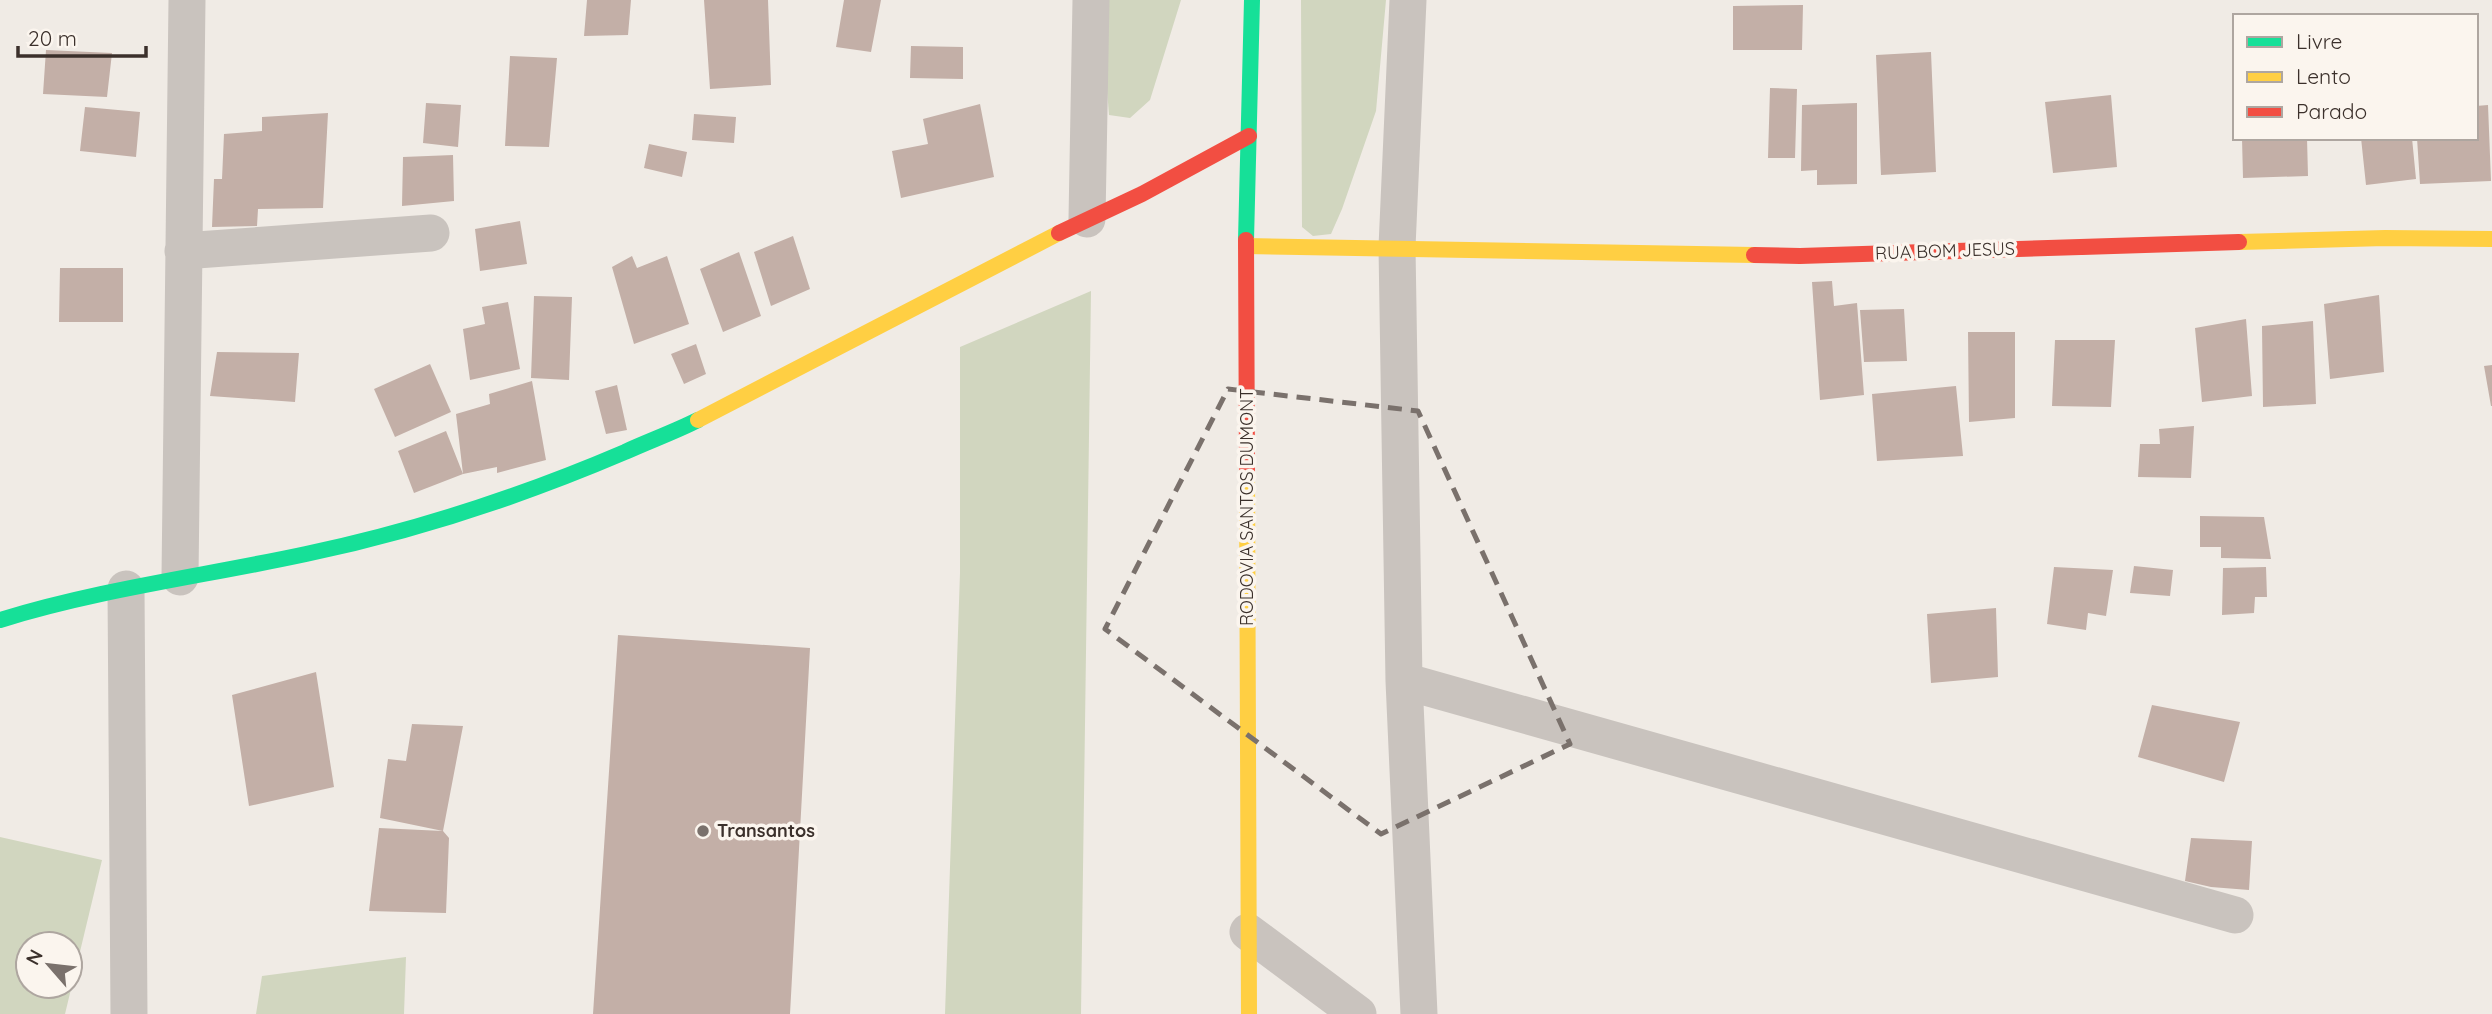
<svg xmlns="http://www.w3.org/2000/svg" width="2492" height="1014" font-family="Quicksand,sans-serif">
  <style>
    .green { fill: #d1d6bf; fill-rule: evenodd }
    .building { fill: #c3afa7 }
    .lines { fill: none; stroke-linecap: round; stroke-linejoin: round }
    .street { stroke: #c9c3be; stroke-width: 37 }
    .fast { stroke: #16e098; stroke-width: 16 }
    .slow { stroke: #ffcf43; stroke-width: 16 }
    .jam { stroke: #f24e42; stroke-width: 16 }
    .marked { fill: none; stroke: #7a716c; stroke-width: 5; stroke-dasharray: 14 9; stroke-linejoin: round }
    .poi-dot { fill: #7a716c; stroke: #fbf5ee; stroke-width: 2.5 }
    .labels { text-anchor: middle; stroke-width: 7; stroke-linejoin: round; paint-order: stroke }
    .street-label { font-size: 18px; fill: #3b302b; stroke: #fbf5ee }
    .poi-label { font-size: 18px; font-weight: bold; fill: #3b302b; stroke: #fbf5ee; text-anchor: start }
  </style>
  <rect width="100%" height="100%" fill="#f0ebe5"/>
  <!-- green -->
  <path class="green" d="M1100 0H1181L1150 100 1130 118 1109 115Z
    M1301 0H1386L1376 111 1342 209 1331 234 1313 236 1302 227Z
    M1091 291 1081 1014H945L960 573V347Z
    M0 837 102 860 65 1014H0ZM28 944H70V986H28Z
    M406 957 404 1014H256L262 976Z"/>
  <!-- building -->
  <path class="building" d="M587 0H631L628 35 584 36Z
    M704 0H768L771 85 710 89Z
    M844 0H881L871 52 836 47Z
    M1803 5 1802 50H1733V6Z
    M911 46 963 47V79L910 78Z
    M46 50 112 53 107 97 43 94Z
    M1931 52 1936 172 1881 175 1876 55Z
    M510 56 557 58 549 147 505 146Z
    M1770 88 1797 89 1795 158H1768Z
    M2111 95 2117 167 2053 173 2045 102Z
    M426 103 461 105 458 147 423 143Z
    M1857 103V184L1817 185V170L1801 171 1802 105Z
    M980 104 994 177 901 198 892 151 928 144 923 119Z
    M2488 105 2491 181 2420 184 2417 138H2476V106Z
    M85 107 140 112 136 157 80 151Z
    M328 113 323 208 258 209 257 226 212 227 214 179H222L224 134 262 131V117Z
    M694 114 736 117 734 143 692 140Z
    M2242 138H2307L2308 176 2243 178Z
    M2361 138H2412L2416 179 2366 185Z
    M649 144 687 152 682 177 644 168Z
    M453 155 454 201 402 206 403 157Z
    M520 221 527 264 480 271 475 229Z
    M793 236 810 289 771 306 754 252Z
    M739 252 761 316 723 332 700 269Z
    M632 256 637 268 667 256 689 324 634 344 612 267Z
    M60 268H123V322H59Z
    M1832 281 1834 306 1857 303 1864 395 1820 400 1812 282Z
    M2379 295 2384 372 2330 379 2324 304Z
    M534 296 572 297 569 380 531 378Z
    M508 302 520 369 470 380 463 329 485 324 482 307Z
    M1904 309 1907 361 1864 362 1860 310Z
    M2246 319 2252 396 2202 402 2195 328Z
    M2313 321 2316 404 2263 407 2262 326Z
    M1968 332H2015V418L1969 422Z
    M2055 340H2115L2111 407 2052 406Z
    M696 344 706 374 684 384 671 354Z
    M217 352 299 353 295 402 210 396Z
    M430 364 451 412 395 437 374 389Z
    M2492 365V406H2491L2484 366Z
    M532 381 546 460 497 473V467L463 474 456 414 490 404 489 394Z
    M617 385 627 430 606 434 595 391Z
    M1956 386 1963 456 1877 461 1872 394Z
    M2194 426 2191 478 2138 477 2140 444H2160L2159 429Z
    M446 431 463 474 414 493 398 451Z
    M2200 516 2264 517 2271 559 2221 558V547H2200Z
    M2134 566 2173 570 2170 596 2130 593Z
    M2054 567 2113 570 2106 616 2088 613 2086 630 2047 624Z
    M2266 567 2267 597H2255L2254 613 2222 615 2223 568Z
    M1996 608 1998 677 1931 683 1927 614Z
    M618 635 810 648 790 1014H593Z
    M316 672 334 787 249 806 232 695Z
    M2152 705 2240 722 2224 782 2138 757Z
    M412 724 463 726 443 831 380 818 388 759 406 761Z
    M379 828 443 831 449 838 446 913 369 911Z
    M2191 838 2252 841 2249 890 2211 887 2185 881Z"/>
  <g class="lines">
    <!-- street -->
    <path class="street" d="M1408 0 1397 247 1404 681 1419 1014
      M1087 219 1091 0
      M183 251 431 233
      M180 577 187 0
      M126 589 129 1014
      M1404 681 2235 915
      M1248 932 1358 1014"/>
    <!-- fast -->
    <path class="fast" d="M1246 240 1252 0
      M0 620C100 589 204 576 306 554 416 531 522 496 625 452 649 441 674 432 698 420"/>
    <!-- slow -->
    <path class="slow" d="M2239 242 2385 238 2492 239
      M1246 246 1754 255
      M698 420 1059 233
      M1247 475 1249 1014"/>
    <!-- jam -->
    <path class="jam" d="M1059 233 1142 194 1249 136
      M1246 240 1247 475
      M1754 255 1800 256 2239 242"/>
  </g>
  <!-- marked area -->
  <path class="marked" d="M1228 389 1418 411 1570 744 1381 834 1105 629Z"/>
  <!-- markers -->
  <circle class="poi-dot" cx="703" cy="831" r="7"/>
  <g class="labels">
    <!-- street labels -->
    <g class="street-label">
      <text transform="translate(1945 251) rotate(-2)" y="6">RUA BOM JESUS</text>
      <text transform="translate(1247 507) rotate(-90)" y="6">RODOVIA SANTOS DUMONT</text>
    </g>
    <!-- poi labels -->
    <g class="poi-label">
      <text x="717" y="837">Transantos</text>
    </g>
  </g>
  <!-- legend -->
  <rect x="2233" y="14" width="245" height="126" fill="#fbf5ee" stroke="#aea6a0" stroke-width="2"/>
  <rect x="2247" y="37" width="35" height="10" fill="#16e098" stroke="#aea6a0" stroke-width="2"/>
  <text x="2296" y="49" font-size="21" fill="#3b302b">Livre</text>
  <rect x="2247" y="72" width="35" height="10" fill="#ffcf43" stroke="#aea6a0" stroke-width="2"/>
  <text x="2296" y="84" font-size="21" fill="#3b302b">Lento</text>
  <rect x="2247" y="107" width="35" height="10" fill="#f24e42" stroke="#aea6a0" stroke-width="2"/>
  <text x="2296" y="119" font-size="21" fill="#3b302b">Parado</text>
  <!-- north arrow -->
  <g transform="translate(49 965) rotate(298)"><circle r="33" fill="#fbf5ee" stroke="#aea6a0" stroke-width="2"/>
  <path d="M0-5L12 26L0 18L-12 26Z" fill="#7a716c"/>
  <text y="-10" font-size="19" font-weight="bold" text-anchor="middle" fill="#3b302b">N</text>
  </g>
  <!-- scale -->
  <path d="M18 46v10h128v-10" fill="none" stroke="#3b302b" stroke-width="3.5"/>
  <text x="28" y="46" font-size="21" fill="#3b302b" stroke="#fbf5ee" stroke-width="5" paint-order="stroke">20 m</text>
</svg>
